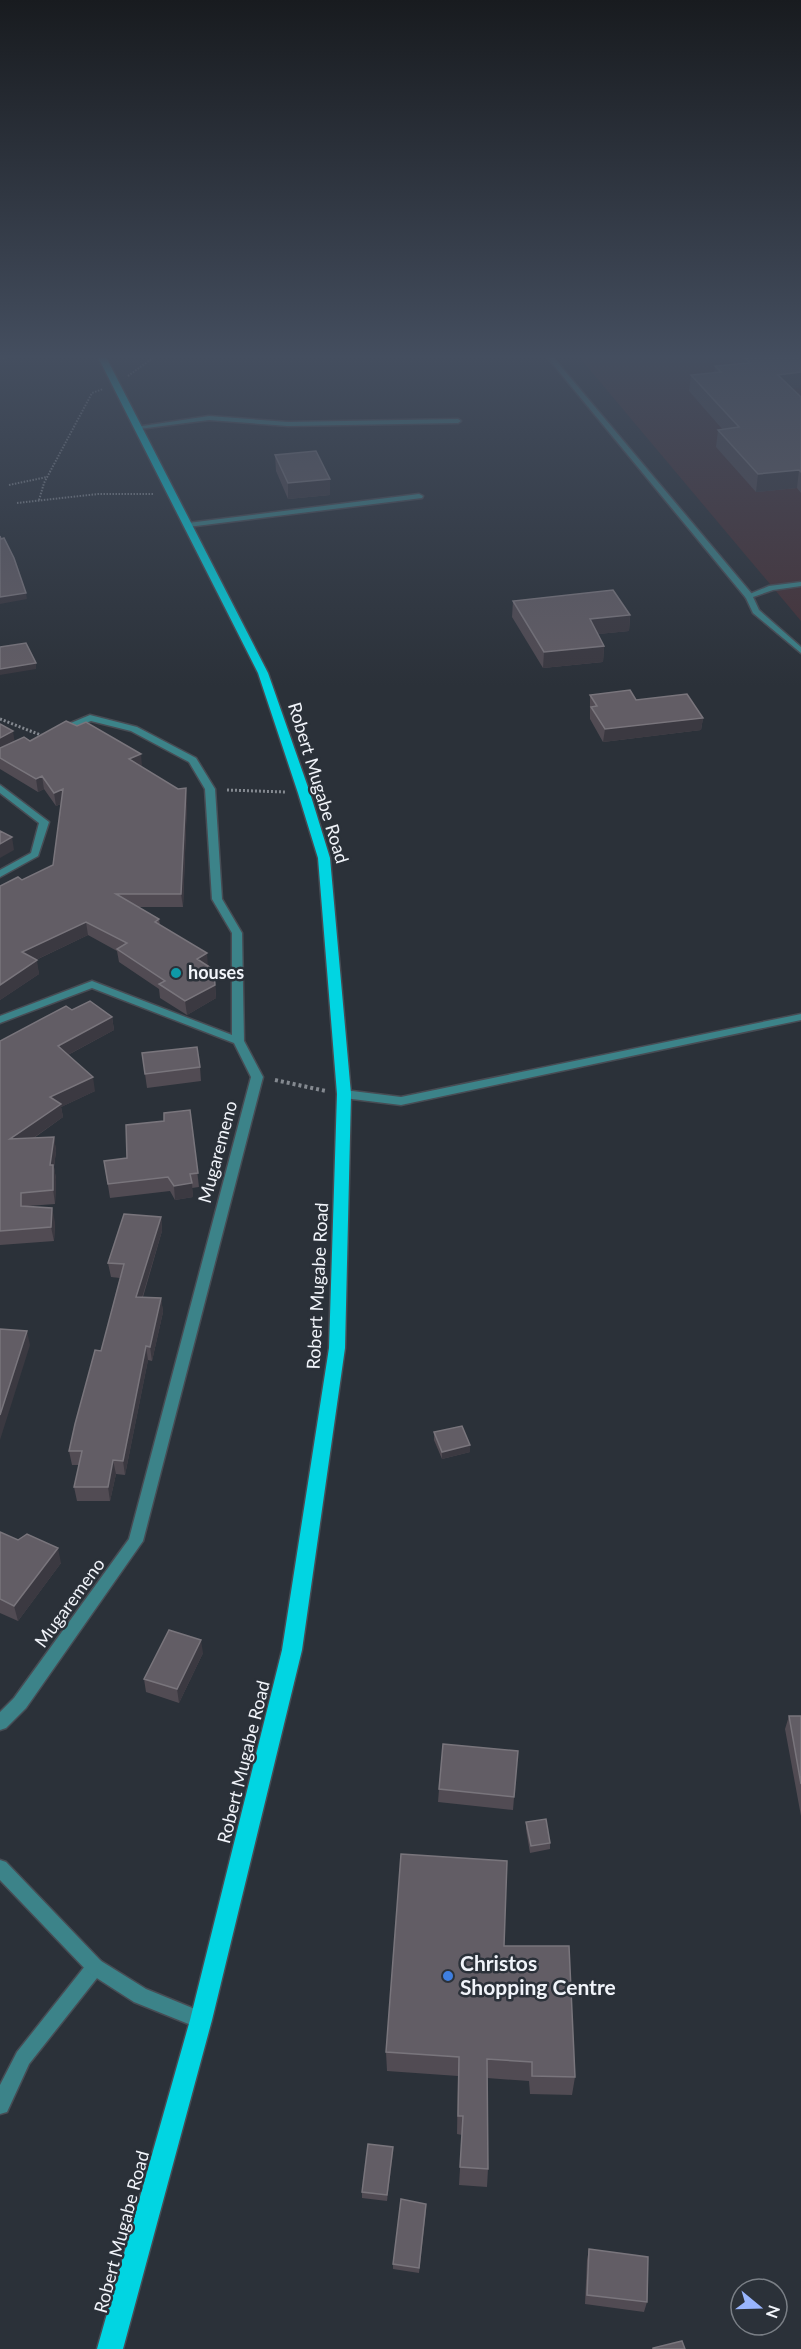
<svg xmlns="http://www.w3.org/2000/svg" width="801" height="2349" font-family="Lato,sans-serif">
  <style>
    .industrial { fill: #463238 }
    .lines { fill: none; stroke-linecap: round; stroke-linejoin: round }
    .service-casing { stroke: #474c54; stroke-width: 3 }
    .minor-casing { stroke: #474c54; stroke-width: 3 }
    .tertiary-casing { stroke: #474c54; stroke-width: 3 }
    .primary-casing { stroke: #474c54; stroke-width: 3 }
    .path-far2 { stroke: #848990; stroke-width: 2; stroke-dasharray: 1.5 1.5; stroke-linecap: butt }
    .path-far1 { stroke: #848990; stroke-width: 3; stroke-dasharray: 2 2; stroke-linecap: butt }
    .path { stroke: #848990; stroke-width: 4; stroke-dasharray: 3 3; stroke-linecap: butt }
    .service { fill: #3c8389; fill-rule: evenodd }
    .minor { fill: #3c8389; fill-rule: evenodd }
    .tertiary { fill: #3c8389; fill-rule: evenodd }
    .primary { fill: #01d5e2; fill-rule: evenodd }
    .wall { fill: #514b53 }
    .shaded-wall { fill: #3b3941 }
    .building { fill: #625d65; stroke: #79757c; stroke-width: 1.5 }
    .culture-dot { fill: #0f9aa8; stroke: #2b3139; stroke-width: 2 }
    .shop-dot { fill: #3f7fe0; stroke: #2b3139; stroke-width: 2 }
    .labels { text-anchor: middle; stroke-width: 5; stroke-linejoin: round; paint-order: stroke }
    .street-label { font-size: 18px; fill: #f1f4fa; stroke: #2b3139 }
    .poi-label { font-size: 18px; font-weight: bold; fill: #f1f4fa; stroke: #2b3139; text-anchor: start }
    .near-poi-label { font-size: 21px; font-weight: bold; fill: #f1f4fa; stroke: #2b3139; text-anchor: start }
  </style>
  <rect width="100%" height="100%" fill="#2b3139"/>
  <!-- industrial -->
  <path class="industrial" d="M579 357H801V621Z"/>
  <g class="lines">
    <defs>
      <path id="service" d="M209 416 288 422 458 419 461 421 458 423 288 426 209 420 139 429 136 427Z
        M419 494 423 496 422 498 188 527 184 525 188 523Z"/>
      <path id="minor" d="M547 357H553L752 594V598H746Z
        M90 715 137 727 196 758 215 789 222 899 242 933 244 1041 263 1077 143 1541 26 1708 6 1728 0 1730V1712L14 1698 129 1539 251 1077 234 1043 92 988 0 1023V1016L92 981 232 1035V933L212 899 205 789 189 762 131 731 91 721 58 733 54 730Z
        M0 785 49 822 38 856 0 877V870L31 853 39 823 0 793Z
        M95 1958 101 1961 104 1967 101 1973 29 2064 7 2112 0 2114V2085L17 2052 89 1961Z"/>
      <path id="tertiary" d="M801 582V586L773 590 753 597 759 610 801 647V653L753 613 745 596 769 586Z
        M801 1014V1020L401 1105 344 1098 338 1094 344 1090 401 1097Z
        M0 1860 6 1862 101 1961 146 1989 207 2014 210 2020 207 2026 201 2029 134 2002 89 1973 0 1880Z"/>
      <path id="primary" d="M98 357H106L268 673 310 793 330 858 351 1094 345 1348 302 1650 212 2020 123 2349H97L190 2020 282 1650 329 1348 337 1094 318 858 298 793 258 673Z"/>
    </defs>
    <!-- service casing -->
    <use href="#service" class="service-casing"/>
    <!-- minor casing -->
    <use href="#minor" class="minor-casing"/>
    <!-- tertiary casing -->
    <use href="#tertiary" class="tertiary-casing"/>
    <!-- primary casing -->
    <use href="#primary" class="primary-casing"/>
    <!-- path-far2 -->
    <path class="path-far2" d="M0 358 10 357
      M128 376 154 357
      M9 485 47 477
      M39 500 44 483 92 393 103 389
      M17 503 98 494H154"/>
    <!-- path-far1 -->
    <path class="path-far1" d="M0 719 43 736
      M227 790 285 792"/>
    <!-- path -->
    <path class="path" d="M275 1080 326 1091"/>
    <!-- service -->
    <use href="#service" class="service"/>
    <!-- minor -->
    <use href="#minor" class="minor"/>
    <!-- tertiary -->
    <use href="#tertiary" class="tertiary"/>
    <!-- primary -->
    <use href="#primary" class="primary"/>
  </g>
  <!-- wall -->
  <path class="wall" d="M726 357H801L793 389 801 397V493L797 488 756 492 716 447 718 430H723L689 391 691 375 714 373 715 366 733 365Z
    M275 455 330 479V495L288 499 276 471Z
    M513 601 630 615 629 631 598 634 604 646 603 662 543 668 512 617Z
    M590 695 636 700 703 718 701 730 603 742 590 719Z
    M0 724 15 742 30 741 142 766 141 767 187 801 183 907H139L159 919 160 925 214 970 216 998 187 1015 160 998 159 989 119 962 117 951 88 935 36 960 39 974 0 1000V886L22 880 53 865 61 804 56 806 44 789 38 792 0 769Z
    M72 1010 112 1017 114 1030 68 1055 95 1091 61 1107 63 1117 34 1138 54 1137 56 1151 54 1167 56 1179 55 1204 28 1206 55 1222 54 1241 0 1245V1041Z
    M142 1053 200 1067 201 1081 147 1088Z
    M190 1110 199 1187 192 1188 193 1197 175 1200 170 1191 110 1198 104 1161 127 1158 164 1121Z
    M161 1217 162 1231 143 1297 161 1298 163 1312 152 1361 148 1360 125 1475 116 1474 110 1501H77L74 1487 79 1465H72L69 1451 101 1351 120 1278 111 1277 108 1263Z
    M434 1432 470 1452 442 1459 434 1440Z
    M0 1532 61 1563 18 1621 0 1613Z
    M203 1653 179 1703 146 1692 144 1679Z
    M789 1716H801V1816L785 1729Z
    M518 1751 513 1810 438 1802 439 1789Z
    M526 1822 550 1843V1849L530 1853 526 1829Z
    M504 1946 575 2077 572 2095 530 2094 529 2081 487 2078 488 2169 487 2187 459 2185 462 2135 457 2134 458 2076 387 2071 386 2052Z
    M393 2147 387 2201 362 2198V2192Z
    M426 2209 419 2273 393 2269V2264Z
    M589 2249 647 2302 644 2312 585 2304 587 2260Z"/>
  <!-- shaded-wall -->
  <path class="shaded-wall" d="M801 372V388L776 391 778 375Z
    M799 470 797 488 756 492 758 474Z
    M330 479V495L288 499V483Z
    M26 593 27 599 0 604V597Z
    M630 615 629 631 589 635 590 619Z
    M604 646 603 662 543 668 544 652Z
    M36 663V669L0 675V669Z
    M703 718 701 730 603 742 605 729Z
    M13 731 15 744 0 751V738Z
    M141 754 142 766 130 772 129 759Z
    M42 776 44 789 38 792 36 779Z
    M186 788 187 801 183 907 181 894Z
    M63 789 65 802 56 806 54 793Z
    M12 837 14 850 0 858V844Z
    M86 922 88 935 25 965 22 952Z
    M207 953 208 967 197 959Z
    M37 960 39 974 0 1000V985Z
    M214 970 216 998 187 1015 185 1001Z
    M112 1017 114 1030 60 1059 58 1046Z
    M93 1077 95 1091 61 1107 63 1117 13 1152 10 1139 50 1097Z
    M54 1137 56 1151 54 1167 56 1179 55 1204 50 1165Z
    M192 1183 193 1197 175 1200 174 1186Z
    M52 1208 55 1222 54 1241 51 1227Z
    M161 1217 162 1231 138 1311 136 1297Z
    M161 1298 163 1312 152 1361 150 1347Z
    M27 1331 30 1345 0 1440V1415Z
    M146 1346 148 1360 125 1475 123 1461Z
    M470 1445V1452L442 1459V1452Z
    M113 1460 116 1474 110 1501 108 1487Z
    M58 1548 61 1563 18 1621 14 1606Z
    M201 1640 203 1653 179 1703 177 1689Z
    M393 2147V2153L387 2201V2195Z"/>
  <!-- building -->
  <path class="building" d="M744 357H801V372L778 375 801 397V472L799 470 758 474 718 430 739 427 691 375 721 372 715 366 750 363Z
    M316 451 330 479 288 483 275 455Z
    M0 536 1 539 4 538 14 558 26 593 0 597Z
    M613 590 630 615 590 619 604 646 544 652 513 601Z
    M26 643 36 663 0 669V647Z
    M630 690 636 700 687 694 703 718 605 729 591 707 597 706 590 695Z
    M66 721 77 726 86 722 141 754 129 759 178 789 186 788 181 894H116L159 919 155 922 207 953 197 959 214 970 215 985 185 1001 159 984 165 981 117 949 127 943 86 922 22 952 37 960 0 985V886L18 877 22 880 53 865 63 789 54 793 42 776 36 779 0 758V748L24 737 30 741Z
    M0 724 13 731 0 738Z
    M0 831 12 837 0 844Z
    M90 1001 112 1017 58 1046 93 1077 50 1097 61 1104 10 1139 54 1137 50 1165H53V1190L21 1193V1206L52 1208 51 1227 0 1231V1041L66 1006 72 1010Z
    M197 1047 200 1067 145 1074 142 1053Z
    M190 1110 198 1173 190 1174 192 1183 174 1186 168 1177 108 1184 104 1161 127 1158 126 1125 164 1121V1113Z
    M124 1214 161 1217 136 1297 161 1298 150 1347 146 1346 123 1461 113 1460 108 1487H74L82 1451H69L75 1424 95 1350 101 1351 124 1264 108 1263Z
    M0 1329 27 1331 0 1415Z
    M462 1426 470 1445 442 1452 434 1432Z
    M0 1532 18 1540 27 1534 58 1548 14 1606 0 1599Z
    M169 1630 201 1640 177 1689 144 1679Z
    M789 1716H801V1784Z
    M443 1744 518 1751 514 1797 439 1789Z
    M546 1819 550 1843 531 1846 526 1822Z
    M401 1854 507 1861 504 1946H569L575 2077 532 2076V2062L487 2059 488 2169 460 2167 463 2116H458L459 2057 386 2052Z
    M368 2144 393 2147 387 2195 362 2192Z
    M401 2199 426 2204 419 2268 393 2264Z
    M589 2249 648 2257 647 2302 587 2295Z
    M682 2341 685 2349H653V2348Z"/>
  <!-- sky -->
  <linearGradient id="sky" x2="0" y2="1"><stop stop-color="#181b1f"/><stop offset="0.52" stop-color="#444e5f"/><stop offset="1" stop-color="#444e5f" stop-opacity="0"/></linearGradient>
  <rect width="801" height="686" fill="url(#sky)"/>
  <!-- markers -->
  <circle class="culture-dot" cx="176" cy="973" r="6"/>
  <circle class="shop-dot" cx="448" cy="1976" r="6"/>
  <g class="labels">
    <!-- street labels -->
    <g class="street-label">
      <text transform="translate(318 783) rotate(73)" y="6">Robert Mugabe Road</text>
      <text transform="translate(218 1152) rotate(-75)" y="6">Mugaremeno</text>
      <text transform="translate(318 1286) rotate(-87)" y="6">Robert Mugabe Road</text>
      <text transform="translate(70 1603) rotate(-54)" y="6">Mugaremeno</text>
      <text transform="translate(244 1762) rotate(-76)" y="6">Robert Mugabe Road</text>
      <text transform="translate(122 2232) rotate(-75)" y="6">Robert Mugabe Road</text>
    </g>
    <!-- poi labels -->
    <g class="poi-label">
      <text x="188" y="979">houses</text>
    </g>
    <!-- near-poi labels -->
    <g class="near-poi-label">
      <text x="460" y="1971">Christos<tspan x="460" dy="24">Shopping Centre</tspan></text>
    </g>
  </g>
  <!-- north arrow -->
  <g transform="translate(759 2307) rotate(109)"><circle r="28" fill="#2b3139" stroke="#7a7f86" stroke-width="1.5"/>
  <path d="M0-4.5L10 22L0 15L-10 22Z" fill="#99b5fd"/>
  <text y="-9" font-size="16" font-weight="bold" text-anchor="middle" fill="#f1f4fa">N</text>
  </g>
</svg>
